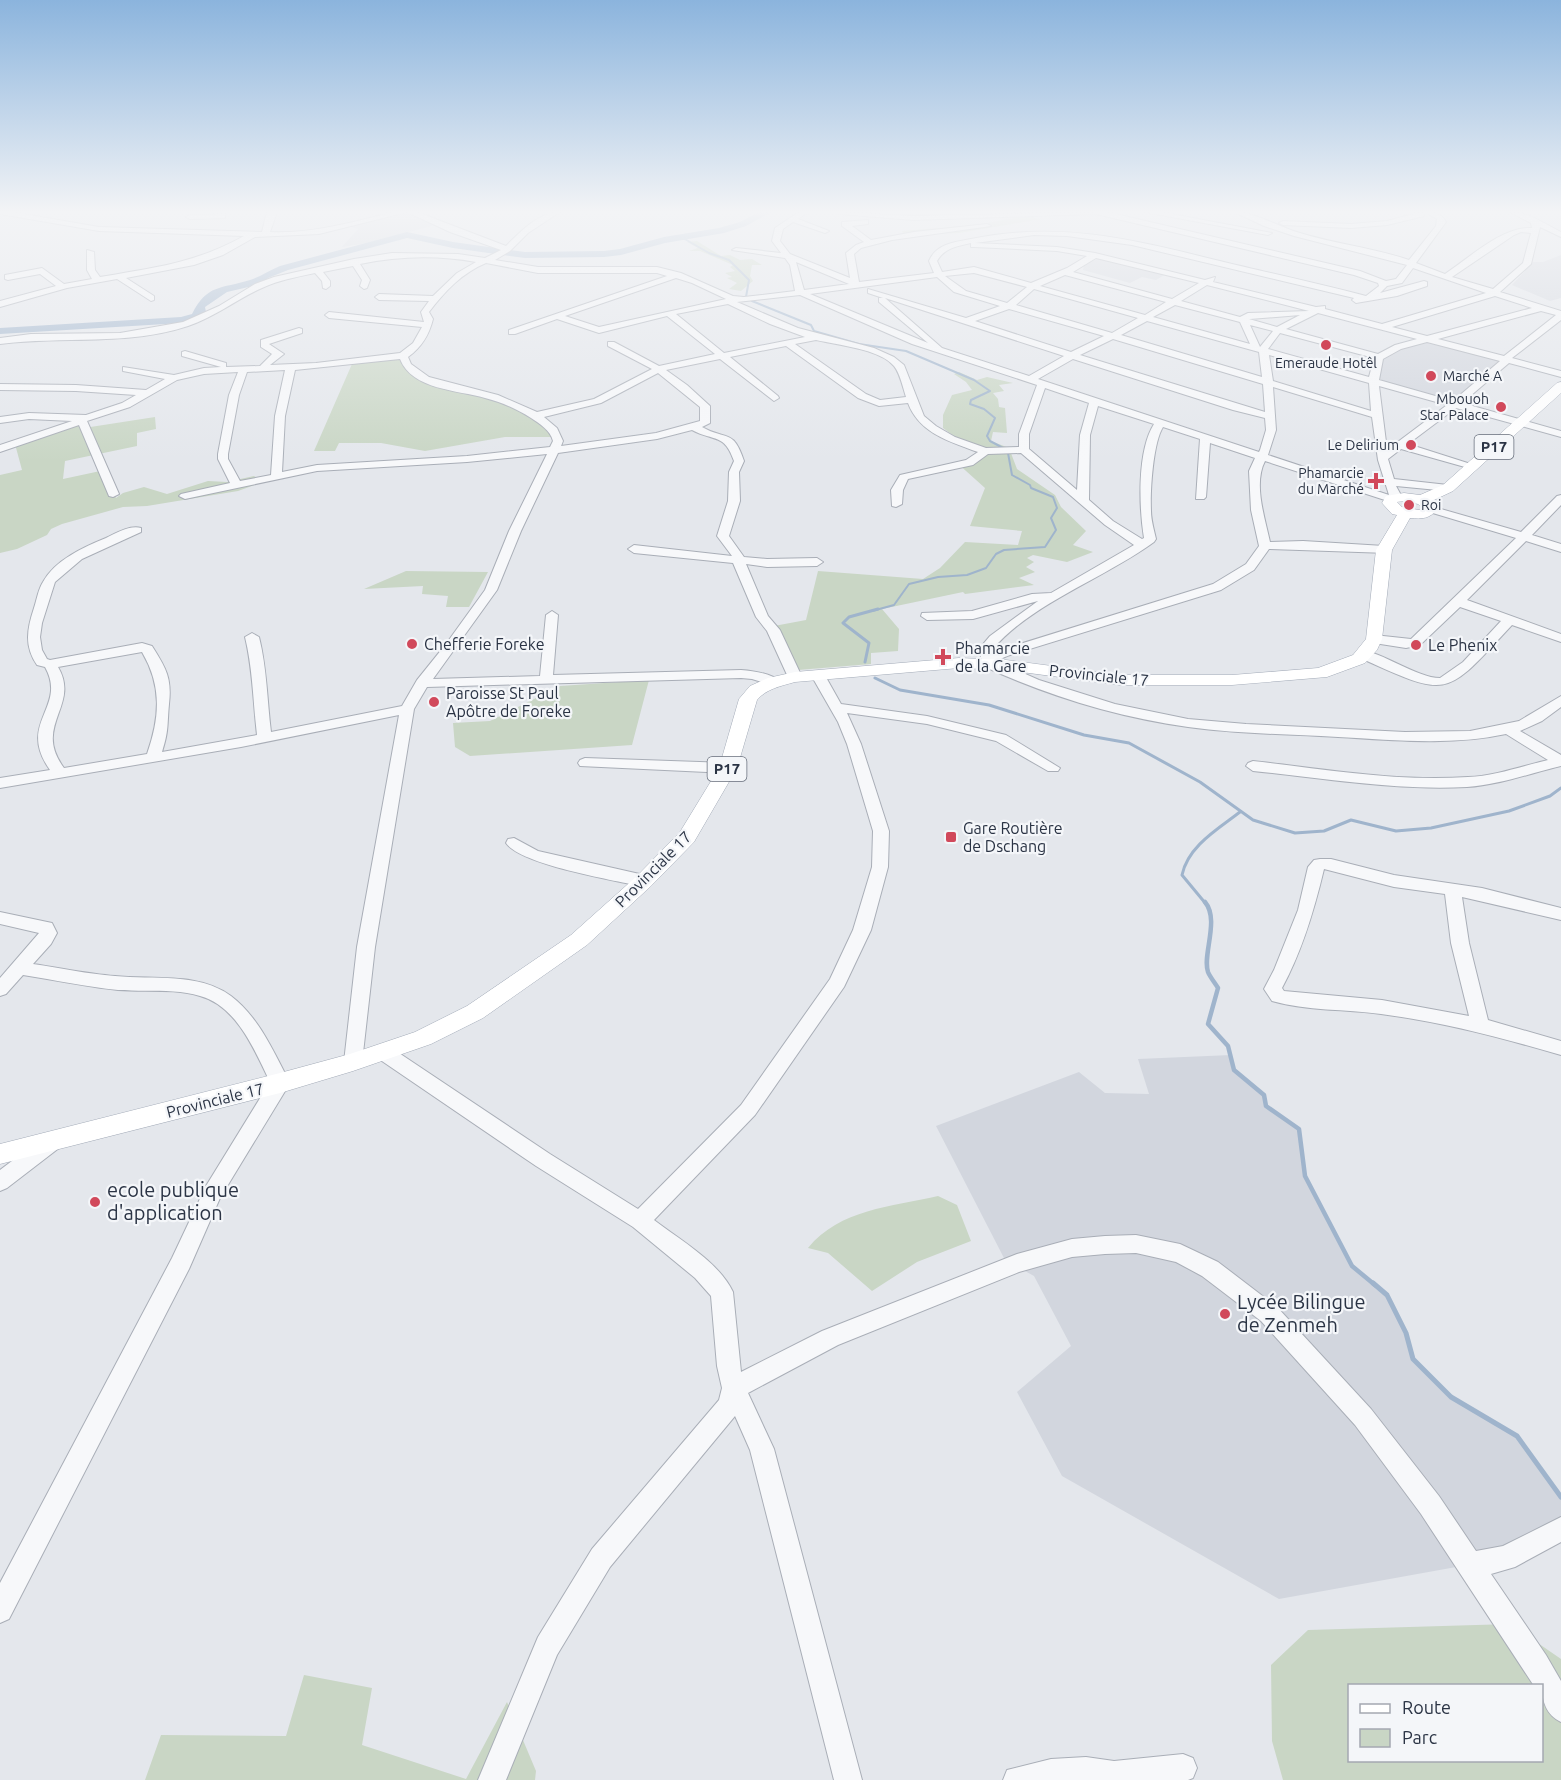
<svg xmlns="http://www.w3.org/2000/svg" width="1561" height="1780" font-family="Ubuntu,sans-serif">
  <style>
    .built { fill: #d2d6de }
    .green { fill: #c9d6c5; fill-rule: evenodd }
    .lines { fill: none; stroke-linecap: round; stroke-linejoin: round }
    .stream-far3 { stroke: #9fb4cc; stroke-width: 2 }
    .stream-far2 { stroke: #9fb4cc; stroke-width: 3 }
    .stream-far1 { stroke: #9fb4cc; stroke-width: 4.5 }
    .stream { stroke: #9fb4cc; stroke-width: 5 }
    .river { fill: #9fb4cc; fill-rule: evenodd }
    .minor-casing { stroke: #a9aeb7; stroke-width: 2 }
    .major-casing { stroke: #a3abb8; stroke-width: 1 }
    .minor { fill: #f7f8fa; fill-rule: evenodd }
    .major { fill: #fff; fill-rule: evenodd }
    .poi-dot { fill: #d1495b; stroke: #f4f6f9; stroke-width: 2 }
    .labels { text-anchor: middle; stroke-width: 4.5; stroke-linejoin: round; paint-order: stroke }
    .far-poi-label { font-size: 14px; fill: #2b3445; stroke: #f4f6f9; text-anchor: end }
    .shield { fill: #f4f6f9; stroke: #676e7b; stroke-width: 1.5 }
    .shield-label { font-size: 15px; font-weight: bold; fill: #2b3445 }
    .poi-label { font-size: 16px; fill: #2b3445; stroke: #f4f6f9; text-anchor: start }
    .street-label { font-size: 16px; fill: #2b3445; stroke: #f4f6f9 }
    .near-poi-label { font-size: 20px; fill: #2b3445; stroke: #f4f6f9; text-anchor: start }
  </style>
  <rect width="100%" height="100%" fill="#e4e7ec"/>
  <!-- built -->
  <path class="built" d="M407 212 427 219 435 225 367 243 342 247 358 229 349 226Z
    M1561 255V298L1550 301 1512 285 1533 262H1543Z
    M1101 258 1166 274 1156 280 1142 277 1130 283 1083 270 1084 264Z
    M1428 341 1503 361 1452 402 1378 382 1383 356 1399 349Z
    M1231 1055 1234 1070 1264 1095 1266 1106 1299 1129 1305 1176 1352 1266 1387 1295 1406 1333 1413 1359 1451 1397 1517 1436 1561 1497V1529L1506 1558 1279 1599 1062 1476 1017 1392 1071 1346 1034 1276 1005 1260 936 1126 1079 1072 1105 1093 1149 1094 1138 1059Z"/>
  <!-- green -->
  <path class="green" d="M1025 216 1041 219 959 233 904 235 902 231 976 225Z
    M697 241 721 256 730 255 740 260 752 259 762 265H752L750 276 753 281 741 291 729 289 737 283 727 278 732 277 725 273 735 271 730 267 733 265 700 251H689L698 248 687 242Z
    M398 358 409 373 432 383 485 396 533 417 555 437H505L425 451 381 443H339L335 451H314L352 364Z
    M959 372 977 380 987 377 1013 383 999 385 1004 391 993 393 998 399 999 407 1005 408 1007 433 993 432 991 441 1009 448 1017 469 1055 495 1061 507 1086 531 1073 545 1093 552 1067 562 1033 555 1027 558 1034 562 1026 567 1035 572 1019 578 1034 585 965 594 963 592 882 609 899 629 898 651 871 653V664L798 670 774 626 806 620 818 571 923 579 940 568 965 542 1018 545 1022 531 970 526 985 488 956 462 977 457 978 454 943 428V415L952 395 972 390 966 382 954 374Z
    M155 417 156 429 137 433V446L65 461 63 479 105 470 116 498 123 493 144 487 167 494 208 481 227 482 254 476 263 482 238 491 147 506 123 507 62 524 51 529 47 535 17 549 0 553V475L22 470 15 444 76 421 84 428Z
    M406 571 488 572 469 607H446L448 596 422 594 423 586 364 589Z
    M649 680 632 745 470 756 455 747 453 723 490 721 560 686Z
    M938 1196 957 1205 971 1241 917 1262 872 1291 828 1253 808 1248C840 1209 891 1207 938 1196Z
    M1510 1624 1561 1659V1780H1283L1272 1741 1271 1665 1308 1630ZM1350 1686H1542V1760H1350Z
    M304 1675 372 1688 362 1745 466 1779 507 1702 536 1771 535 1780H145L161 1735 286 1736Z"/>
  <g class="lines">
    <!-- stream-far3 -->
    <path class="stream-far3" d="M683 238 709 253 729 260 749 280 746 297 752 301 811 325 814 331 859 344 906 351 974 380 990 391 971 400 970 404 984 409 995 418 987 436 990 441 1005 449
      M872 611 894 605 909 584 938 577 967 575 986 568 996 554 1004 550 1045 547 1056 530 1051 518 1057 508 1053 497 1031 488 1030 485 1012 475 1008 453"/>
    <!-- stream-far2 -->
    <path class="stream-far2" d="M865 662 869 643 843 623 849 617 878 609
      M875 678 900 690 989 705 1084 735 1129 743 1200 782 1253 820 1295 833 1324 831 1351 820 1396 831 1431 828 1509 811 1550 796 1561 788
      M1206 904 1182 875C1188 846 1218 829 1240 812"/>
    <!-- stream-far1 -->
    <path class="stream-far1" d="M1205 902C1220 920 1202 955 1208 972 1210 977 1215 983 1218 988L1208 1024 1228 1046 1234 1070 1264 1095 1266 1106 1299 1129 1305 1176 1352 1266 1375 1285"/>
    <!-- stream -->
    <path class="stream" d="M1373 1283 1387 1295 1406 1333 1413 1359 1451 1397 1517 1436 1561 1497"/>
    <!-- river -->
    <path class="river" d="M759 212H771L746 226 724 233 665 243 621 255 604 257 525 258 453 248 407 238 288 270 268 278 261 284 227 292 205 307 206 312 200 318 182 323 0 334V328L181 317 192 314C207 284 221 289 250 280 260 277 270 270 280 266L407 232 453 242 525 252 604 251 620 249 664 237 719 228 740 222Z"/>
    <defs>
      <path id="minor" d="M0 212H12L99 227 262 232 267 212H275L276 215 270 232C312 234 353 222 394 212H407L319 234 255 237 223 255 194 265 126 278 154 296V300L151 301 117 279 67 288 0 307V301L56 286 40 274 8 280 5 279V275L42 268 64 284 92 279 87 270V250L94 252 95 270 100 277C153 268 196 263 244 236L99 231 0 214Z
        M407 212H417L506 246C520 232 539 212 560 212L528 233 510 251 495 260 538 267H657L681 273 733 296 744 297 795 291 790 265 785 258 732 250 736 248 781 253 772 241 775 228 799 212H808L798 219 829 231 825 233 793 222 783 229 780 241 790 254 850 278 846 253 856 245 864 242 842 226V222L868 220V224L852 226 871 240 914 232 987 224 991 226 892 240 861 248 854 254 859 282 934 273 929 261C936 244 955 242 971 239 1064 220 1138 241 1228 263 1274 274 1320 284 1366 296L1379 286 1378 283 1354 275 1096 214 913 220 840 214 836 212 913 216 1107 212 1360 271 1386 281 1396 279 1407 265 1294 236 1264 226 1234 212C1253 211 1281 228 1300 233 1336 244 1374 248 1409 260L1436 226 1437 219 1425 212C1434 212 1441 213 1446 222L1416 263 1445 274C1469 258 1503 226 1532 228L1531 223 1510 212C1529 212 1544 224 1561 232V237L1540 227 1531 264 1500 292 1561 311V320L1512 358 1561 371V377L1509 363 1462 403 1561 431V437L1456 408 1408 444 1477 466 1472 469 1401 449 1388 459 1394 479 1448 485 1454 488 1448 491 1396 486 1402 497 1391 502 1265 461C1253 484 1265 518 1270 542L1303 541 1384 546 1390 550 1388 553 1269 549 1254 570 1221 590 1007 656 996 661 1039 680 1115 704 1188 719 1246 724 1405 732 1470 731 1519 721 1561 696V707L1542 721 1520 731 1561 755V766C1531 773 1499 785 1467 787 1396 791 1324 778 1253 771L1246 766 1248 763 1253 761C1324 769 1397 782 1468 777 1495 776 1522 766 1548 760L1506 734C1450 746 1394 740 1338 737 1288 734 1237 734 1188 727 1117 717 1048 696 983 666L979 649 990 636 1038 601 973 619 927 620 921 616 922 613 972 611 1032 594 1051 593 1134 545 1105 525 1021 453 988 454 973 465 908 479 903 490 902 504 896 507 892 506 891 490 900 475 966 460 978 452C950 442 919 433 908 403L879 406 858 398 786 346 730 357 778 396 779 398 774 401 720 359 666 370 687 385 710 406V423L702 427C727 441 733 428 744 461L739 472 740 501 729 536 744 557 767 559 817 558 823 562 817 566 767 567 746 564 768 616 780 630 802 677 795 681 788 677 767 631 756 617 733 563 634 553 628 549 634 545 732 556 717 536 728 501 729 472 734 461C724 433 715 442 692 430L657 439 558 453 521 531 497 590 433 679 540 676 546 615 552 611 558 615 553 675 741 670C754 671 771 673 781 682L774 686 752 679 741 678 427 687 414 709 375 947 362 1062 360 1067 353 1069 346 1067 344 1062 357 947 399 715 241 747 0 788V778L50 770C16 722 68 708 45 667L37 665C24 646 27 629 34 608 37 599 38 590 43 582 55 560 84 547 106 538 116 533 130 525 141 528V532L82 559 55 582 42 623 40 637 42 650 47 659 50 660 142 643 152 646C166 668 172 678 169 704 167 725 169 730 162 752L257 735C253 702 253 669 245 637L252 633 259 637C267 668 267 700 271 732L402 706 417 680 446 644 485 590 509 531 547 454 467 462 317 471 185 499 179 496 181 494 230 483 218 459V454L229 395 238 372 204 374 177 380 130 407 87 421 119 494 113 497 109 496 79 425 0 452V445L72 421 29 419 0 423V417L29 413 86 415 122 403 136 395 76 391 0 390V384L76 385 146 390 165 379 123 371V367L174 375 204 368 221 367 182 356V352L185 351 226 363V367L260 366 272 354 261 347V340L299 328 302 329V333L269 344 284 354 270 365 316 363 400 353 413 343 422 327 329 318 325 315 329 312 424 322 421 312 429 301 379 300 375 297 379 294 433 296 457 273 476 262C438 255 398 256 360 264L370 280 367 288 364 289 360 286 362 280 353 266 323 272 330 281V286L326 289 323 288 322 281 315 273C297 277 279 280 262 288 237 299 215 317 188 326 128 346 62 336 0 344V338L31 334 120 333 183 322 219 306 255 284 274 277 354 259 392 253 458 254 485 258 501 250 450 232ZM1521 232 1531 233 1523 263 1493 289 1452 277 1514 235ZM1034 235 1067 236 1132 245 1354 298 1352 300 1356 303 1397 296 1427 286V282L1424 281 1380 293 1387 286 1402 283 1413 268 1486 293 1382 324 1325 309V306L1316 307 1213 282 1215 277 1205 280 1095 253 1057 247 975 243ZM971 243V247H974L1057 251 1087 256 1067 268 1031 283 974 267 942 272 937 261C944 248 958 246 971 243ZM1096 258 1199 283 1172 299 1073 272ZM796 262 849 284 804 290ZM486 263 538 273H657L667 276 509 330V334H515L557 319 599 333 667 316 715 354 659 366 614 342H608V346L652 369 594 399 537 412 498 395 429 377 411 364 408 357C422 347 429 335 433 319L429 312C445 291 462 273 486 263ZM974 273 1027 287 1007 303 966 291 945 276ZM1065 275 1166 302 1145 315 1040 286ZM937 277 954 292 1000 306 966 318 868 289V293L883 298H879V302L928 343 810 294ZM676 278 692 283 726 299 599 327 565 316ZM1207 285 1309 311 1248 313 1240 317 1181 301ZM1034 289 1138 318 1112 333 1016 305ZM800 295 912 344 1037 385 1019 434V447L986 448 955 437 936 426 924 416 904 365 894 357 874 348 798 328 737 302ZM1495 296 1532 308 1427 336 1392 327ZM885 298 1064 356 1029 376 942 348ZM728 304 770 324 805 337 724 353 676 314ZM1175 305 1240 322 1250 344 1153 317ZM1009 309 1104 336 1071 352 975 321ZM1541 311 1556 315 1504 356 1438 339ZM1318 313 1417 339 1395 345 1378 354 1286 329ZM1300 315 1277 327 1249 319H1250ZM1147 321 1259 352 1262 377 1121 335ZM1250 325 1273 331 1260 347ZM1280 333 1374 358 1369 377 1268 349ZM1113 339 1263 384 1265 412 1080 355ZM816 340C837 345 880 349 894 366 900 373 903 388 906 397L880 400 866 394 795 344ZM1427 342 1500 361 1453 401 1379 380 1383 359 1401 349ZM1269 355 1369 383 1371 411 1273 381ZM400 359C412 390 458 390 485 398 501 402 517 409 531 418 540 424 550 430 553 441L550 447 467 456 317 465 282 472 285 416 295 370ZM1073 359 1233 410 1265 418 1266 430 1260 450 1259 452 1038 379ZM285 370 275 416 271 475 240 481 228 459V454L239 395 247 372ZM658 373 700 407V421L656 433 561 446 563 441 557 428 544 417 601 403ZM1379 386 1447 405 1387 450ZM1273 387 1372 417 1378 460 1389 495 1268 455 1276 430ZM1045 388 1089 403 1080 435 1077 490 1029 449V434ZM1098 406 1154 424C1137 451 1139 507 1144 538L1142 539 1113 521 1089 500 1090 435ZM1163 427 1200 439 1196 499H1204L1206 497 1210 443 1255 458 1249 471 1251 510 1259 546 1246 564 1213 584 994 652 993 649C1030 604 1107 577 1154 542L1156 539C1154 530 1151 520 1151 511 1150 491 1153 443 1163 427ZM142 652C162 686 160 717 147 754L64 768C32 725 81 706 58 667Z
        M1145 212H1161L1272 233 1268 235Z
        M1421 212 1424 216 1387 225 1351 228 1283 225 1279 223 1283 221 1351 224 1387 221Z
        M222 214H225V218L190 219 186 217 190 215Z
        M1561 495V505L1532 535 1561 544V552L1526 541 1467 600 1561 634V642L1512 625C1444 698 1451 699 1358 657L1356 654 1358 651C1375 647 1416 678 1440 678L1463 662 1501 621 1460 607 1420 645 1406 648 1374 643 1367 639 1374 635 1411 639 1516 538 1426 511V507H1434L1521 532 1557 496Z
        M818 671 823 672 841 704 927 716 1006 735 1060 768 1058 771H1048L996 741 927 724 847 713 861 744 889 831 888 867 871 930 844 987 755 1115 654 1220C680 1240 719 1262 733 1292L741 1372 822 1331 1017 1254 1072 1239 1105 1236 1136 1235 1180 1244 1218 1262 1277 1307 1371 1409 1439 1496 1476 1551 1503 1546 1561 1517V1542L1515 1567 1491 1574 1546 1655 1561 1681V1722C1546 1715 1542 1701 1542 1686H1534L1421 1514 1355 1425 1261 1321 1202 1276 1176 1262 1136 1253 1105 1254 1072 1257 1019 1272 838 1345 748 1393 774 1449 862 1780H834L750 1450 735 1416 610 1567 557 1655 506 1780H478L538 1637 592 1549 719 1400 722 1388 717 1366 711 1296 695 1278 633 1227 536 1166 376 1057 374 1052 376 1047 383 1045 390 1047 550 1154 638 1209 741 1105 830 979 853 930 872 867 873 831 847 744 838 722 811 675Z
        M585 758 728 763 735 768 728 773 580 766 578 763 580 760Z
        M514 838 538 851 644 875 650 877 652 881 650 885 644 887C615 880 521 865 506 843L508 839Z
        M1320 859H1331L1394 875 1482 888 1561 908V920L1462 897 1469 943 1488 1020 1561 1041V1055C1502 1038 1443 1022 1381 1014 1345 1009 1307 1011 1272 1001L1264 989 1274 970 1298 910 1308 867 1314 860ZM1324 869 1394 887 1445 894 1451 943 1469 1016 1382 1000 1284 991 1282 988C1302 951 1314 911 1324 869Z
        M0 912 52 923 57 933 51 944 33 964C61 968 88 974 115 976 153 980 199 972 231 996 259 1017 274 1053 290 1083L220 1198 189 1269 9 1619 0 1623V1583L172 1258 206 1186 270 1082C255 1051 237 1006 200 996 174 988 145 992 118 990 87 987 55 980 23 975L6 994 0 996V978L39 933 0 924Z
        M52 1134 59 1136 62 1142 59 1148 7 1188 0 1191V1170L45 1136Z
        M1183 1754 1193 1758 1197 1768 1193 1778 1188 1780H1003L1007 1770 1051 1759 1086 1757 1114 1761Z"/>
      <path id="major" d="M1561 382V393L1453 491 1432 501 1437 509C1430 519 1422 519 1410 518L1392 550 1382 639 1377 650 1365 663 1327 677 1232 685H1120L1006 670 959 668 795 682C781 686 766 689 757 700L737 768 694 842 651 886 587 945 483 1018 431 1044 353 1071 280 1093 0 1164V1144L280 1073 350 1054 415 1032 467 1006 571 935 637 876 680 832 719 768 739 699 750 686 768 678 795 672 959 658 1006 660 1120 675H1232L1318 668 1353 655 1366 639 1376 550 1397 515 1392 514 1382 503 1386 496 1404 493 1420 495 1443 485 1557 383ZM1404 501 1418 504 1422 508 1419 510 1402 507 1397 502Z"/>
    </defs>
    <!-- minor casing -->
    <use href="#minor" class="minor-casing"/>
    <!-- major casing -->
    <use href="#major" class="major-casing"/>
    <!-- minor -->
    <use href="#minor" class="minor"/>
    <!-- major -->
    <use href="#major" class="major"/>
  </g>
  <!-- sky -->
  <linearGradient id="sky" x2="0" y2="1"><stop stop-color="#8bb4dd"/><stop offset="0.46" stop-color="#f3f4f6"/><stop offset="1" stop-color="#f3f4f6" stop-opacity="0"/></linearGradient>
  <rect width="1561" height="461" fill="url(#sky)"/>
  <!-- markers -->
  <g class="poi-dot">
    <circle cx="1326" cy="345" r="6"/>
    <circle cx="1431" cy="376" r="6"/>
    <circle cx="1501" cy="407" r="6"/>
    <circle cx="1411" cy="445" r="6"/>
    <path d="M1373 472h6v6h6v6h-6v6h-6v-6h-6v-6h6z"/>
    <circle cx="1409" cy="505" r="6"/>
    <circle cx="412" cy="644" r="6"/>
    <circle cx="1416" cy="645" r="6"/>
    <path d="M940 648h6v6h6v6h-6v6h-6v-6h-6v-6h6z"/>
    <circle cx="434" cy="702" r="6"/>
    <rect x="945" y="831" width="12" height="12" rx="3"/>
    <circle cx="95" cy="1202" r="6"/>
    <circle cx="1225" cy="1314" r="6"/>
  </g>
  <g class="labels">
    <!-- far-poi labels -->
    <g class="far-poi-label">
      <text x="1326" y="368" text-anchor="middle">Emeraude Hotêl</text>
      <text x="1443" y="381" text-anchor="start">Marché A</text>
      <text x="1489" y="404">Mbouoh<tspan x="1489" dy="16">Star Palace</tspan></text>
      <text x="1399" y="450">Le Delirium</text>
      <text x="1364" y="478">Phamarcie<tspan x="1364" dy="16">du Marché</tspan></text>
      <text x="1421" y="510" text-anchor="start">Roi</text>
    </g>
    <!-- shield labels -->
    <g class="shield">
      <rect x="1474.5" y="435" width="39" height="24" rx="4.5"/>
      <rect x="707.5" y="757" width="39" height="24" rx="4.5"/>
    </g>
    <g class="shield-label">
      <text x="1494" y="452">P17</text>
      <text x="727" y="774">P17</text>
    </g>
    <!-- poi labels -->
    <g class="poi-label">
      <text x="424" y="650">Chefferie Foreke</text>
      <text x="1428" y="651">Le Phenix</text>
      <text x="955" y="654">Phamarcie<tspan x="955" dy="18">de la Gare</tspan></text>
      <text x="446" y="699">Paroisse St Paul<tspan x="446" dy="18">Apôtre de Foreke</tspan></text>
      <text x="963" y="834">Gare Routière<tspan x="963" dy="18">de Dschang</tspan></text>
    </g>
    <!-- street labels -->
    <g class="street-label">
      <text transform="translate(1099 675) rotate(6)" y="6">Provinciale 17</text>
      <text transform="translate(653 869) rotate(-45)" y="6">Provinciale 17</text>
      <text transform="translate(215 1100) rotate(-14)" y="6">Provinciale 17</text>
    </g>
    <!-- near-poi labels -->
    <g class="near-poi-label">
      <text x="107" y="1197">ecole publique<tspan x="107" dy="23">d'application</tspan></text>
      <text x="1237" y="1309">Lycée Bilingue<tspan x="1237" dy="23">de Zenmeh</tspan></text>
    </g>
  </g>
  <!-- legend -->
  <rect x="1348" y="1684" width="195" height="78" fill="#f4f6f9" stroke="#a4a8b1" stroke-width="1.5"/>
  <rect x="1360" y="1704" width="30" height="9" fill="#ffffff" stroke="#a4a8b1" stroke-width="1.5"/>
  <text x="1402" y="1714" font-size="18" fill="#2b3445">Route</text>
  <rect x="1360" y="1729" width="30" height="18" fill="#c9d6c5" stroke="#a4a8b1" stroke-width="1.5"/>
  <text x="1402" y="1744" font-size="18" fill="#2b3445">Parc</text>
</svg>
